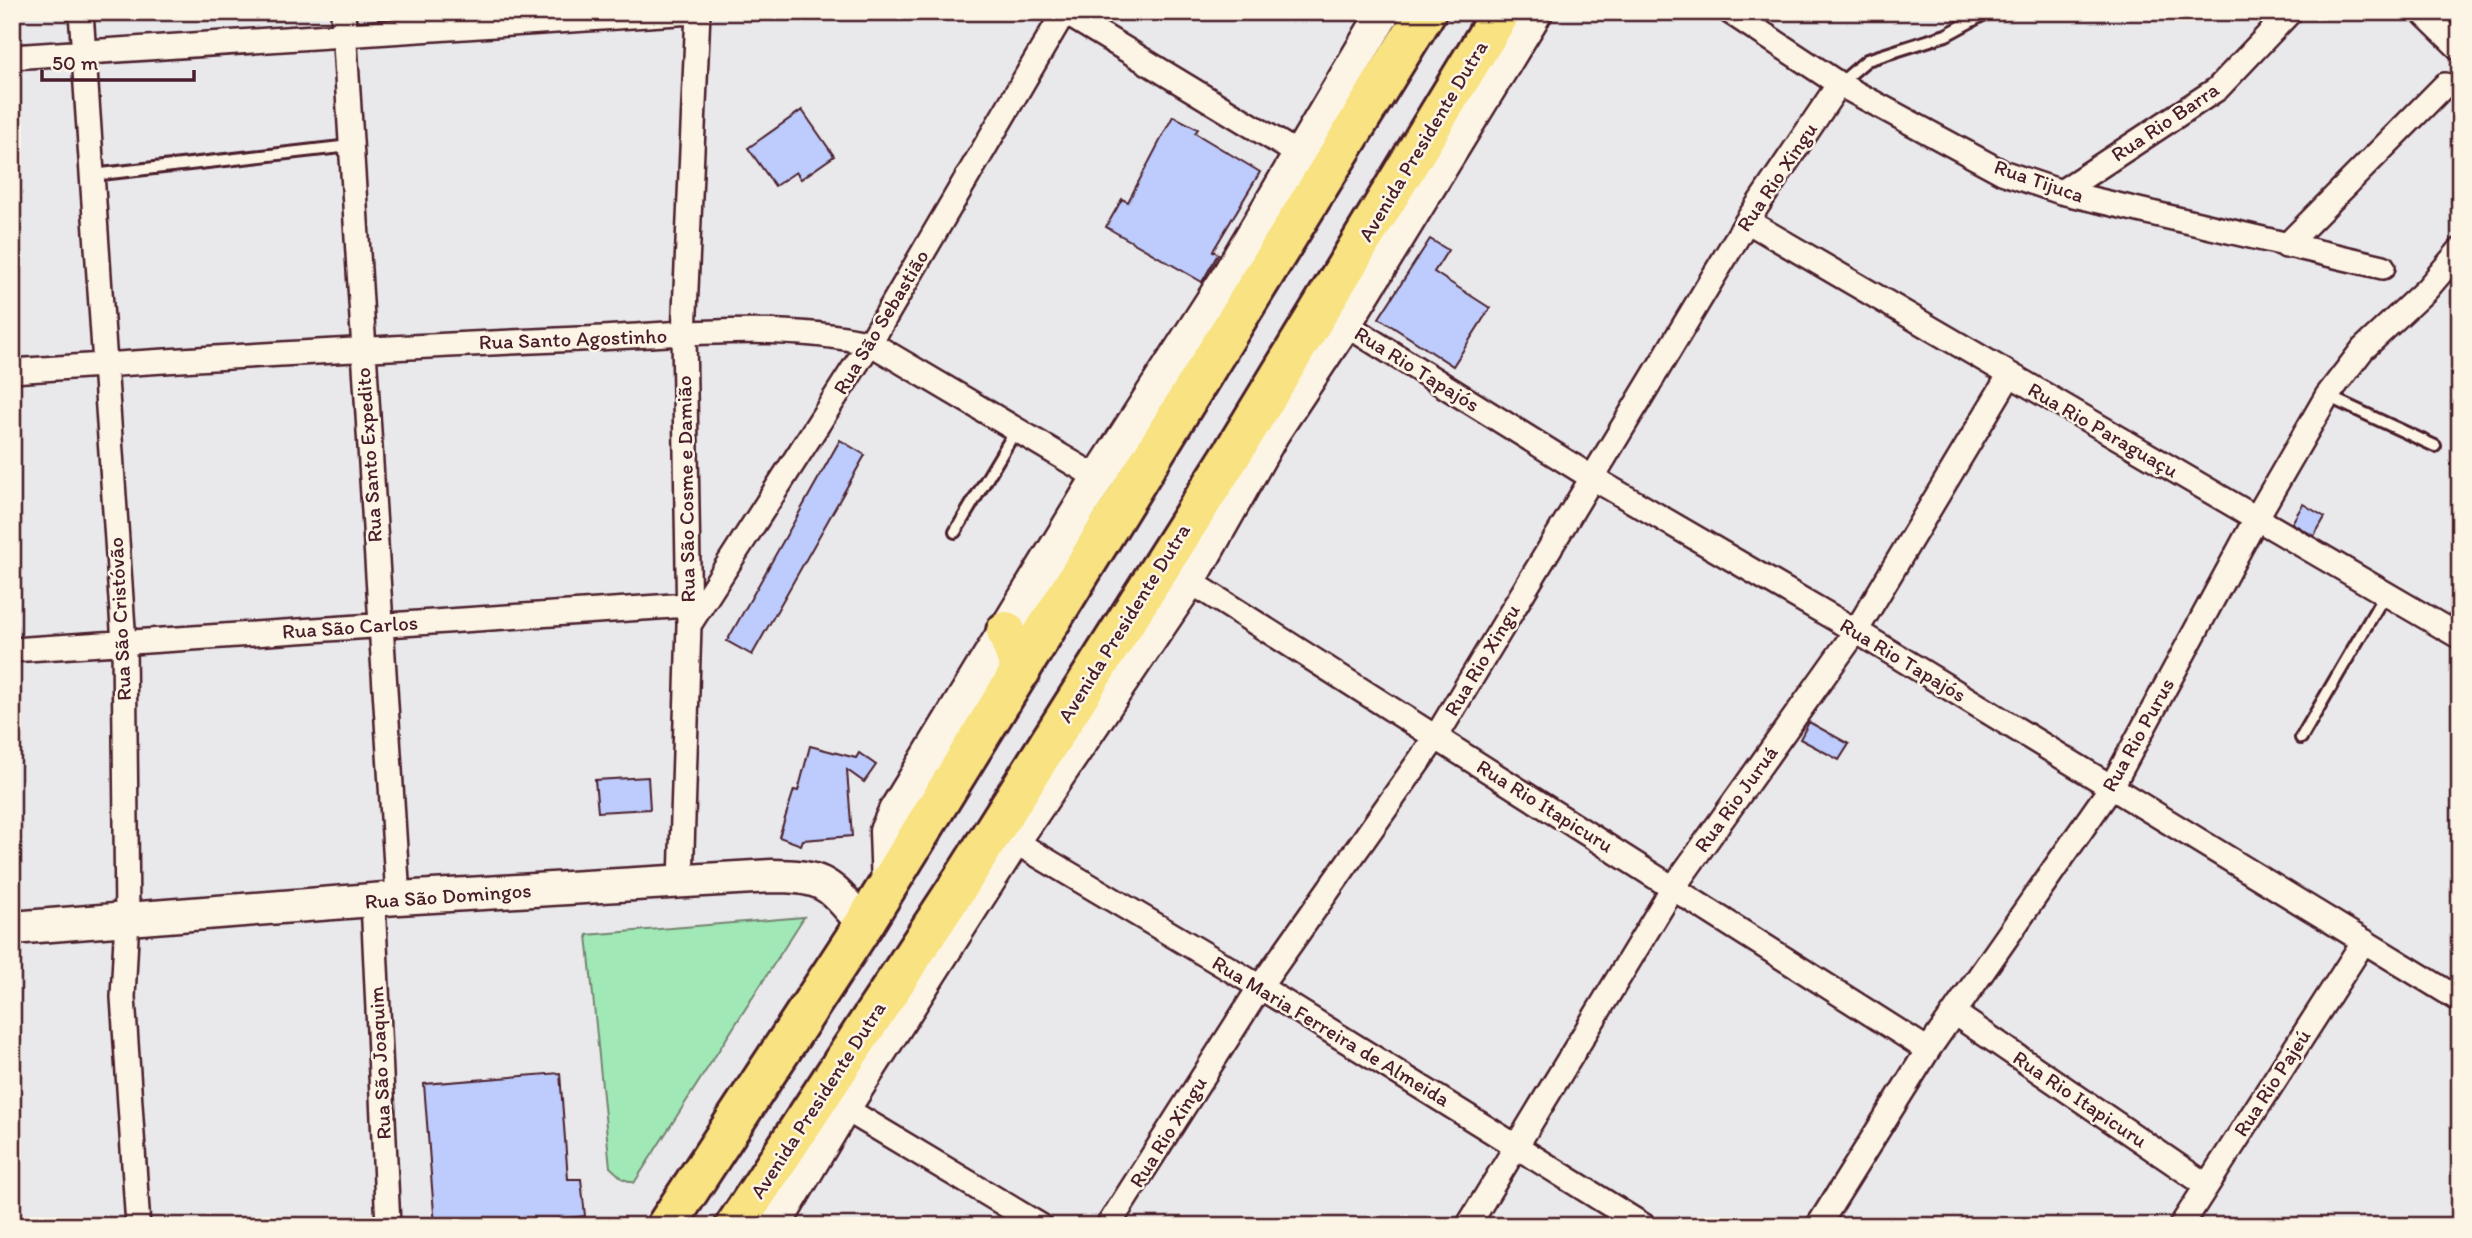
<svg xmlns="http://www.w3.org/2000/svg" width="2472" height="1238" font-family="Itim,sans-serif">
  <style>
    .green { fill: #a0e9b7; stroke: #758471; stroke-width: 2 }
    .building { fill: #bdccfc; stroke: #4a1f2b; stroke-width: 2 }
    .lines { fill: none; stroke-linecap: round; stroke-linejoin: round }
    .lane-casing { stroke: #4a1f2b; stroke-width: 16 }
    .street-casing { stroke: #4a1f2b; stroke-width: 28 }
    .secondary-casing { stroke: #4a1f2b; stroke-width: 37 }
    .highway-casing { stroke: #4a1f2b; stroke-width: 44 }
    .lane { stroke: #fcf5e5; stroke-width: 10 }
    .street { stroke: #fcf5e5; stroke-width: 23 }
    .secondary { stroke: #fcf5e5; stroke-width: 32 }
    .highway { stroke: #f8e281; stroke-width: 38 }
    .labels { text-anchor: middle; stroke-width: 5; stroke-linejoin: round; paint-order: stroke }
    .street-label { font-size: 21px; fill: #4a1f2b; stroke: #fcf5e5 }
  </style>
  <rect width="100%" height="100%" fill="#e9e9ec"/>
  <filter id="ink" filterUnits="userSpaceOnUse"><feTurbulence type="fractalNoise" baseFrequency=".0143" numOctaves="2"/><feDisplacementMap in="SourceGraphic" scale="14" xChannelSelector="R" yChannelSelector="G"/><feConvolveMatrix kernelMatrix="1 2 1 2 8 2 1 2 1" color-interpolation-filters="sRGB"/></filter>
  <g filter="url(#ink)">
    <!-- green -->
    <path class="green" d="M804 917 634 1183 623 1179 610 1167 587 935Z"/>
    <!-- building -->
    <path class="building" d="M802 110 834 156 801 179 796 172 775 186 748 148Z
      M1173 116 1198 129 1195 133 1260 172 1213 251 1218 254 1202 282 1106 227 1122 199 1128 202Z
      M1430 239 1448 250 1434 272 1490 308 1453 366 1379 318Z
      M840 440 865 455 752 655 727 641Z
      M2303 504 2325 517 2314 536 2292 523Z
      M1809 722 1849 744 1839 760 1800 739Z
      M810 746 856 758 859 753 876 765 864 782 847 770 852 836 803 840 801 845 779 837 794 790 798 791Z
      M648 777 650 809 598 812 595 780Z
      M560 1073 568 1179H581L585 1216 532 1222 529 1226H435L424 1084Z"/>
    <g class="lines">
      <defs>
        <path id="lane" d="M1839 84 1867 60 1946 35 1988 12
          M92 175 350 146
          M2327 396 2435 446
          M955 532 1016 430
          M2301 738 2385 594"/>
        <path id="street" d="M81 12 124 643 127 917 123 997 138 1226
          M343 12 398 898
          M1730 12 1839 84 2002 172 2061 192 2383 267
          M2422 12 2460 49
          M12 57 693 12
          M2061 192 2217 89 2290 12
          M1747 221 2460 637
          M2286 246 2445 85
          M1345 324 1591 477 1856 631 2460 1000
          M12 371C201 358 390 347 579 339 673 335 779 322 870 343L1098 478
          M1177 573 1928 1050
          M689 625 870 343 1064 12 1300 155
          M12 650 688 605
          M1014 841 1260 987 1644 1226
          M681 882 689 625 684 335 698 12
          M373 901 388 1226
          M1954 1013 2206 1185
          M844 1108 1041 1226
          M1108 1226 1260 987 1436 737 1747 221 1839 84
          M1468 1226 1673 888 1856 631 2009 376
          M1818 1226 1928 1050 2112 786 2257 517 2327 396 2363 349 2427 289 2460 250
          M2181 1226 2364 941"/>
        <path id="secondary" d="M888 887 886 831 895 811 1098 478 1225 281 1384 12
          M12 928 398 898 772 876C829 876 829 886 864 924
          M774 1226 844 1108 1014 841 1189 582 1273 433 1345 324 1536 12"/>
        <path id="highway" d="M1006 631 1021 671
          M666 1226 864 924 1426 12
          M735 1226 963 879 1232 454 1501 12"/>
      </defs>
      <!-- lane casing -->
      <use href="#lane" class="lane-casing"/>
      <!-- street casing -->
      <use href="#street" class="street-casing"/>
      <!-- secondary casing -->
      <use href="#secondary" class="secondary-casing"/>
      <!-- highway casing -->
      <use href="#highway" class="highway-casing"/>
      <!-- lane -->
      <use href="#lane" class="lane"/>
      <!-- street -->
      <use href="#street" class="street"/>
      <!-- secondary -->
      <use href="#secondary" class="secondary"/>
      <!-- highway -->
      <use href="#highway" class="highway"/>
    </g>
  </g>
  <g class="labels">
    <!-- street labels -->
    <g class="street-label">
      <text transform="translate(2165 122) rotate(-34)" y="7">Rua Rio Barra</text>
      <text transform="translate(1423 141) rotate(-59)" y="7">Avenida Presidente Dutra</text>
      <text transform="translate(1777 177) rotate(-56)" y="7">Rua Rio Xingu</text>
      <text transform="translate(2039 181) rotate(19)" y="7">Rua Tijuca</text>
      <text transform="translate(881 322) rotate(-59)" y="7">Rua São Sebastião</text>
      <text transform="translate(573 339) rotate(-2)" y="7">Rua Santo Agostinho</text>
      <text transform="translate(1417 369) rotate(32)" y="7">Rua Rio Tapajós</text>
      <text transform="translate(2103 430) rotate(30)" y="7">Rua Rio Paraguaçu</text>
      <text transform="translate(369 455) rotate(-94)" y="7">Rua Santo Expedito</text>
      <text transform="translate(686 489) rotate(-91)" y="7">Rua São Cosme e Damião</text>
      <text transform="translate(120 619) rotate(-93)" y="7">Rua São Cristóvão</text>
      <text transform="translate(1124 623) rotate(-58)" y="7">Avenida Presidente Dutra</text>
      <text transform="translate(350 627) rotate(-4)" y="7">Rua São Carlos</text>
      <text transform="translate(1482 660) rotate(-59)" y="7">Rua Rio Xingu</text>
      <text transform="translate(1903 660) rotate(31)" y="7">Rua Rio Tapajós</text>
      <text transform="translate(2138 735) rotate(-61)" y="7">Rua Rio Purus</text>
      <text transform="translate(1736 799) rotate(-54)" y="7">Rua Rio Juruá</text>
      <text transform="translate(1545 806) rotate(32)" y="7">Rua Rio Itapicuru</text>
      <text transform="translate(448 896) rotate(-4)" y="7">Rua São Domingos</text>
      <text transform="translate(1331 1031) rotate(31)" y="7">Rua Maria Ferreira de Almeida</text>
      <text transform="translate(380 1063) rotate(-93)" y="7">Rua São Joaquim</text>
      <text transform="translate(2272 1083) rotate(-57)" y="7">Rua Rio Pajeú</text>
      <text transform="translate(2080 1099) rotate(34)" y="7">Rua Rio Itapicuru</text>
      <text transform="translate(818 1100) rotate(-57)" y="7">Avenida Presidente Dutra</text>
      <text transform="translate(1168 1132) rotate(-58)" y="7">Rua Rio Xingu</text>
    </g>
  </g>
  <!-- margin -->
  <rect width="2472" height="1238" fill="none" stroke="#fcf5e5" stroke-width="42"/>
  <rect x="21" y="21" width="2430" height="1196" fill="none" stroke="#4a1f2b" stroke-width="2.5" filter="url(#ink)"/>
  <!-- scale -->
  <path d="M42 70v10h152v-10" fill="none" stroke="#4a1f2b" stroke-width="3.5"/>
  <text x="52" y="70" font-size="21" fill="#4a1f2b" stroke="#fcf5e5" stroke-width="5" paint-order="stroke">50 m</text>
</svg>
